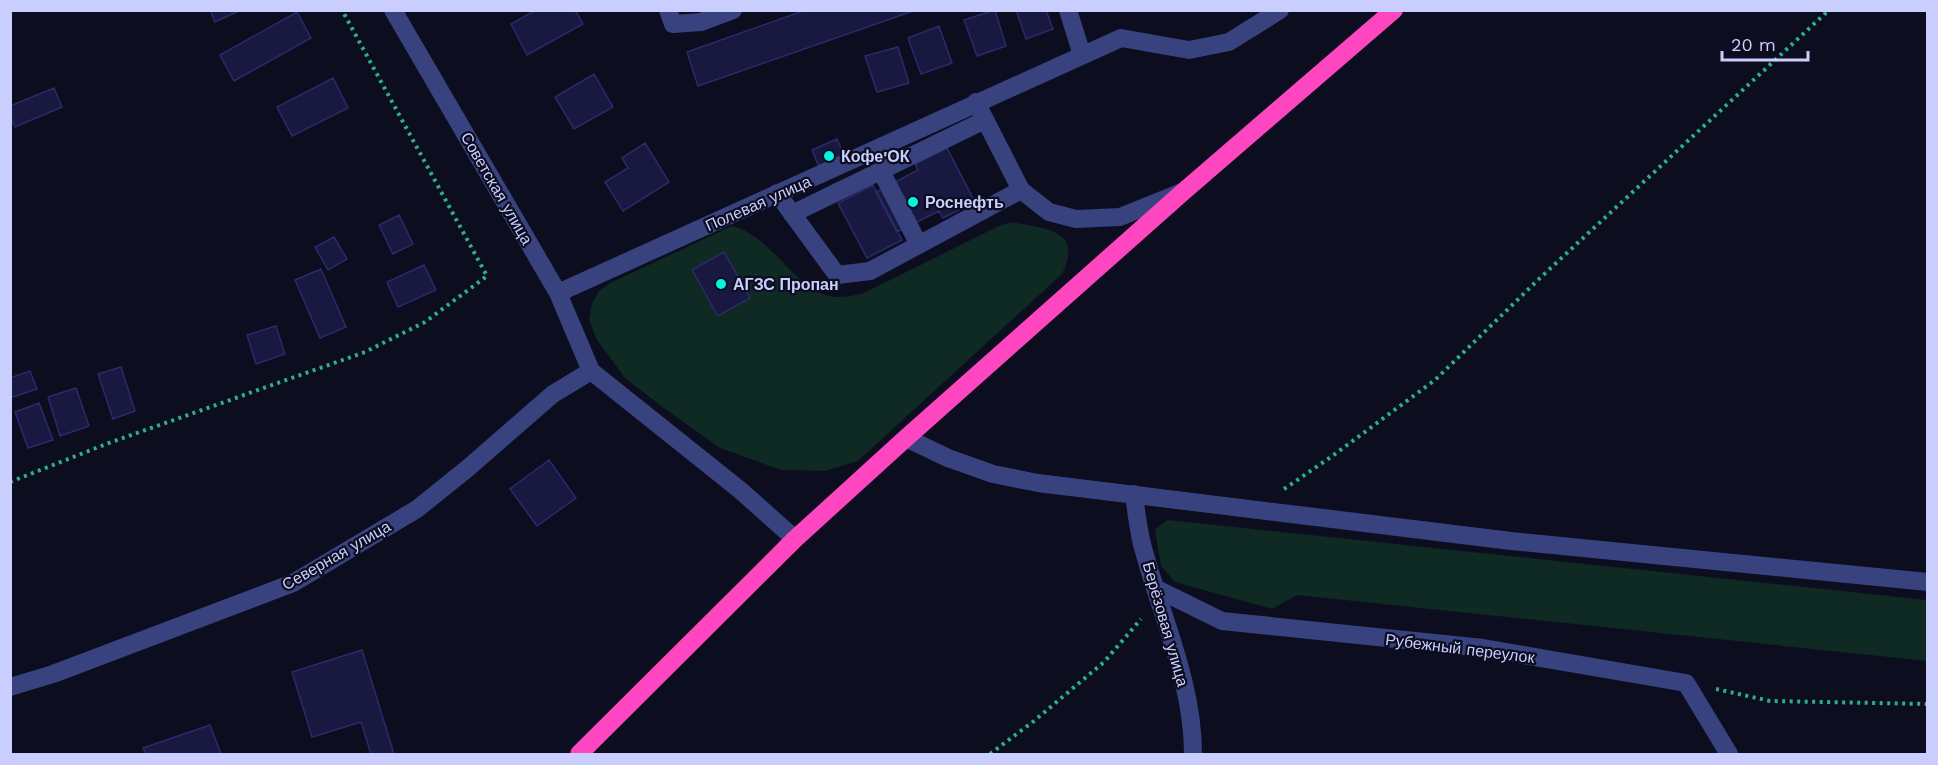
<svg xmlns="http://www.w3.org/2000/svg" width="1938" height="765" font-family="'Work Sans',sans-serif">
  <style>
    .green { fill: #0f2923 }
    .building { fill: #191840; stroke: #2b2a6b; stroke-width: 1.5 }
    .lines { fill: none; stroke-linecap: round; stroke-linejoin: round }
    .path { stroke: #2daf8f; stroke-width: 4; stroke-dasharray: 3 4.5; stroke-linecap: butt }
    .minor { stroke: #37427e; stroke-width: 18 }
    .highway { stroke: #fe46c1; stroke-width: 18 }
    .poi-dot { fill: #01f4de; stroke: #0c0d1f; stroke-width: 2 }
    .labels { text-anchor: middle; stroke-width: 4.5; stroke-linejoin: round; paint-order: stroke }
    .poi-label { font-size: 16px; font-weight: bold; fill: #caceff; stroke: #0c0d1f; text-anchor: start }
    .street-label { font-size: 16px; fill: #caceff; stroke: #0c0d1f }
  </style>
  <rect width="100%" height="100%" fill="#0c0d1f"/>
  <!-- green -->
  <path class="green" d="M1013 222C1045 229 1084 229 1062 274L858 461 825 471 781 470 720 448 665 409 625 378 597 340 589 320 592 304 598 292 610 283 732 226C774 235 799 300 841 297 849 297 857 294 864 293L1001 225Z
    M1167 520 1927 600V661L1297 595 1272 609 1175 582 1161 566 1155 529Z"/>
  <!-- building -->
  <path class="building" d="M210 10H241L215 22Z
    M536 10H575L583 24 527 55 511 24Z
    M806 10H916L698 86 687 52Z
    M995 10 1006 46 977 56 964 20Z
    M1016 10H1046L1053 29 1026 39Z
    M297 12 311 38 234 81 220 55Z
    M939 26 952 63 921 74 908 38Z
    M898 47 909 83 877 92 865 56Z
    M594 74 613 107 574 129 555 97Z
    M333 78 348 108 292 136 277 107Z
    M54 88 62 107 15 127 10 116V106Z
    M837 139 847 162 822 174 812 150Z
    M645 143 669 182 623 211 605 182 628 168 622 158Z
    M947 148 975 202 943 218 939 211 897 232 876 192 918 170 915 164Z
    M873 185 902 240 867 258 838 203Z
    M399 215 413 244 393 254 379 225Z
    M334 237 347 259 328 270 315 247Z
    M724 252 750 298 718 316 692 270Z
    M424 265 436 290 398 307 387 282Z
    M321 269 346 327 320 338 295 280Z
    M276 326 285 354 256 364 247 335Z
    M121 367 135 411 113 419 98 374Z
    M30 371 37 389 10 398V378Z
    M76 388 89 426 60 436 48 397Z
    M39 403 53 440 28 448 15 412Z
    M549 460 576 498 537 526 510 489Z
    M362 650 394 754H371L361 722 312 737 292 672Z
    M210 725 221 754H146L143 748Z"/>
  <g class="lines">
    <!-- path -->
    <path class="path" d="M10 482 109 443 365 352 425 322 487 276 342 10
      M1284 489 1331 457 1435 380 1541 277 1829 10
      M1716 689 1770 701 1928 704
      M990 754 1034 721 1104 662 1141 619"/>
    <!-- minor -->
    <path class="minor" d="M393 10 558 293 591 371 740 490 795 539
      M668 10 673 24 701 22 733 10
      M1068 10 1082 55
      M976 102 1021 190 1049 212 1076 219 1120 217 1182 192
      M881 171 919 245
      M777 193 837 275 870 271 1021 190
      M792 214 985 120
      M558 293 1121 38 1189 50 1229 42 1280 10
      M906 438 948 458 993 474 1038 483 1511 541 1928 582
      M1134 494C1136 511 1138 528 1142 544 1160 614 1193 681 1193 754
      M1157 589 1222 621 1483 648 1686 683 1729 754
      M10 687 53 674 293 583 417 509 468 468 553 394 591 371"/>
    <!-- highway -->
    <path class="highway" d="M579 754 795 539 906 438 1183 192 1394 10"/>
  </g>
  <!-- markers -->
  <g class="poi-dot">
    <circle cx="829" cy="156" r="6"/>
    <circle cx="913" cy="202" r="6"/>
    <circle cx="721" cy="284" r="6"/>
  </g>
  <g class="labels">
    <!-- poi labels -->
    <g class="poi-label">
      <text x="841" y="162">Кофе'ОК</text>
      <text x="925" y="208">Роснефть</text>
      <text x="733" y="290">АГЗС Пропан</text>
    </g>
    <!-- street labels -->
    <g class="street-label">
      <text transform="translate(497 188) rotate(60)" y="6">Советская улица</text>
      <text transform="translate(758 203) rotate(-24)" y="6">Полевая улица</text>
      <text transform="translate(336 555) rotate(-30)" y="6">Северная улица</text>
      <text transform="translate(1166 624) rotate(74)" y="6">Берёзовая улица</text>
      <text transform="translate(1460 648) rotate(7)" y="6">Рубежный переулок</text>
    </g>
  </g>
  <!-- border -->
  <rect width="1938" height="765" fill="none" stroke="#caceff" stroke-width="24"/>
  <!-- scale -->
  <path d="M1722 51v9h86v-9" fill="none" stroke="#caceff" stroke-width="3"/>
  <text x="1731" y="51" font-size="18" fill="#caceff" stroke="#0c0d1f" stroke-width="4.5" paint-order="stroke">20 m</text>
</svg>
